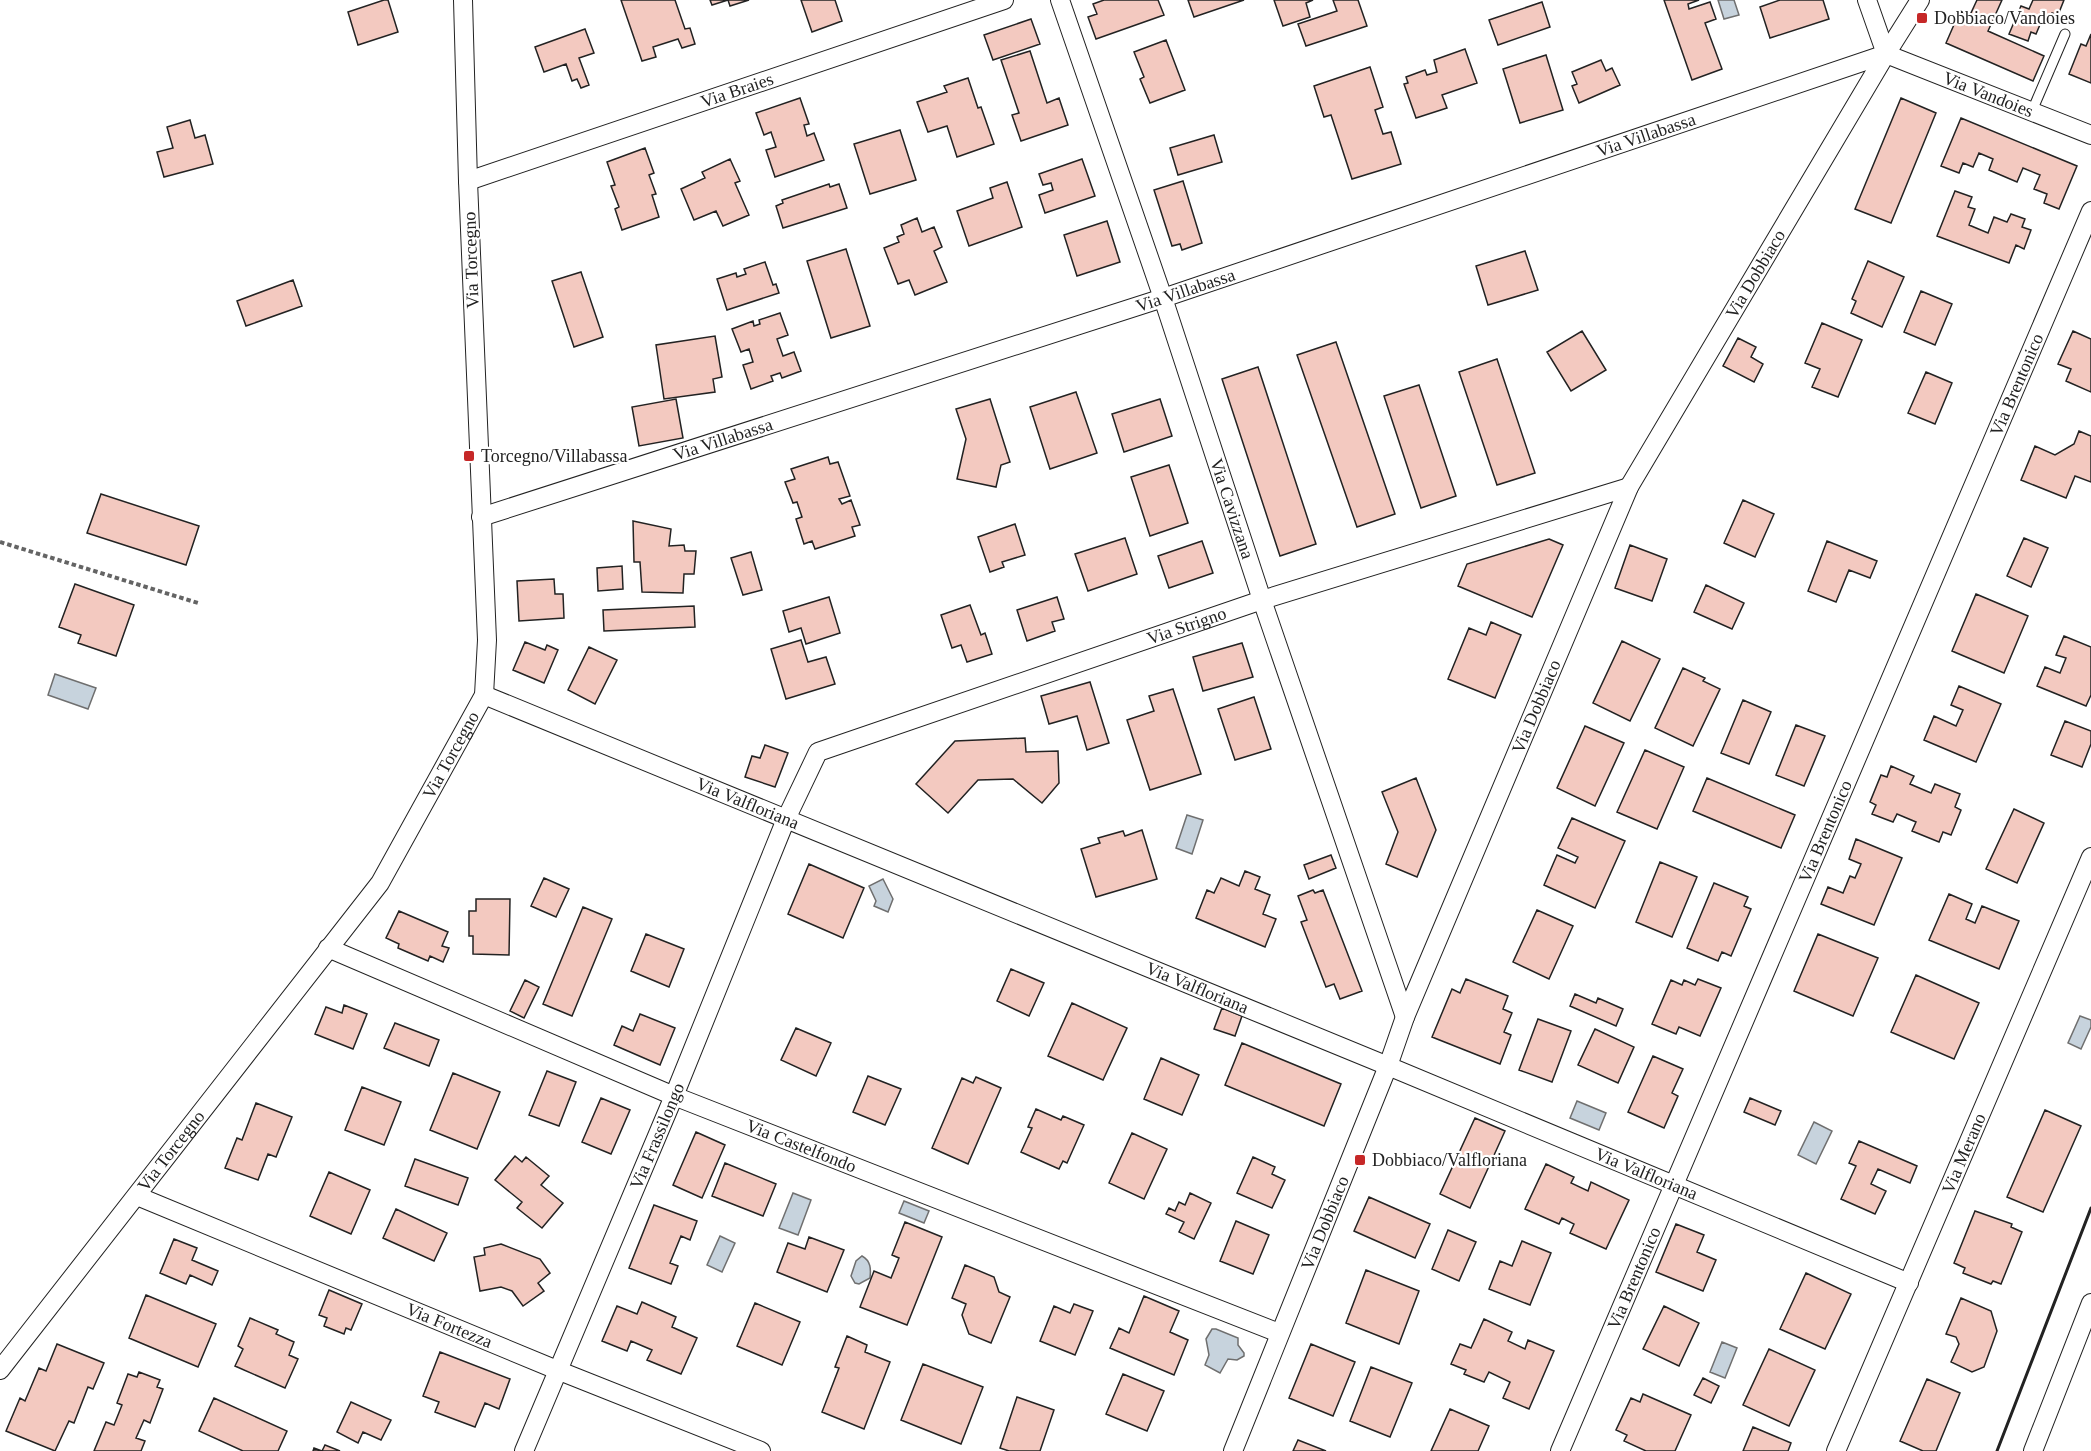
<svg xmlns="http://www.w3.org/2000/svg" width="2091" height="1451" font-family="'Times New Roman',serif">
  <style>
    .water { fill: #c7d3dd; stroke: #6f6f6f; stroke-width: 1.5 }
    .building { fill: #f3c9c0; stroke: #222; stroke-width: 1.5 }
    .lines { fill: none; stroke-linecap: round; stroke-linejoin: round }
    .lane-casing { stroke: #222; stroke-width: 11 }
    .street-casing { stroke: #222; stroke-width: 20 }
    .path { stroke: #646464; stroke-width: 4; stroke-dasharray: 4.5 3; stroke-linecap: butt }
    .lane { stroke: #fff; stroke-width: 9 }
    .street { stroke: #fff; stroke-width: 18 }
    .wall { stroke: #222; stroke-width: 3 }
    .poi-dot { fill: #c62828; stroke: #fff; stroke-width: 2 }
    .labels { text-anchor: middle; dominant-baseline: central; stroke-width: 4.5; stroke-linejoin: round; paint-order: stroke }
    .poi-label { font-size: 18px; fill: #222; stroke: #fff; text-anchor: start }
    .street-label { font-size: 18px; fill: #222; stroke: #fff }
  </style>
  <rect width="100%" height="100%" fill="#fff"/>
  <!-- water -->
  <path class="water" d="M1718,0H1734L1739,15L1724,19Z
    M55,674L96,688L88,709L48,695Z
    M1187,815L1203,820L1192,854L1176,848Z
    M883,879L893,899L888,912L874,906L876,901L869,886Z
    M2080,1016L2091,1020V1027L2081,1049L2068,1043Z
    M1577,1101L1606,1113L1599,1130L1570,1118Z
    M1814,1122L1832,1131L1816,1164L1798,1155Z
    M793,1193L811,1200L798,1235L779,1228Z
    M904,1201L929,1211L924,1223L899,1213Z
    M720,1236L735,1243L722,1272L707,1265Z
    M862,1256C871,1261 871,1269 870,1278L859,1284L855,1283L851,1276L856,1261Z
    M1212,1329H1216L1238,1338V1345L1244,1353V1356L1237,1360L1228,1359L1220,1373L1205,1365L1209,1355L1206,1339Z
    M1722,1342L1737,1348L1725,1378L1710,1372Z"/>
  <!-- building -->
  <path class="building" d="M384,0H388L398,32L358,45L348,12Z
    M621,0H675L685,29L690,28L695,44L682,48L678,39L653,47L656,57L642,61Z
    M710,0H728L712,5Z
    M728,0H749L730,6Z
    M801,0H835L842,21L812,32Z
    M1104,0H1158L1164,15L1096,39L1088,17L1097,14L1093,4Z
    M1188,0H1244L1194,17Z
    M1274,0H1313L1306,3L1310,17L1283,26Z
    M1333,0H1358L1367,26L1306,46L1298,24L1337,11Z
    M1664,0H1699L1688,4L1689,9L1710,2L1716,19L1705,23L1722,69L1692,80Z
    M1780,0H1823L1829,19L1770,38L1760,7Z
    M1977,0H2002L1988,31L2044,56L2033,81L1946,43L1960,11L1970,15Z
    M2033,0H2064L2058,15L2052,13L2048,23L2042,20L2036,34L2031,32L2028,41L2009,34L2021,6L2029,9Z
    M1542,2L1550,27L1498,45L1489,20Z
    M1031,19L1040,44L993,60L984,35Z
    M585,29L594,53L579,58L589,85L581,88L577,79L572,81L566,64L544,72L535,47Z
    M2091,34V83L2069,74L2081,44L2086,46Z
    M1166,40L1185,90L1150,103L1140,79L1144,77L1134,52Z
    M1465,49L1477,83L1442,95L1447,108L1416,118L1404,84L1408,83L1406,77L1425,70L1427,75L1437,72L1434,60Z
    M1030,51L1047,103L1059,98L1068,125L1021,141L1012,115L1019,113L1001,60Z
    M1546,55L1563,110L1520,123L1503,69Z
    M1601,60L1606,71L1612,68L1620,85L1579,103L1572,86L1577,84L1572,72Z
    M1370,67L1383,107L1375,110L1383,134L1391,132L1401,164L1352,179L1331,115L1324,117L1314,86Z
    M968,78L978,108L981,107L994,144L957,157L947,126L928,132L917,102L947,92L944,86Z
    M800,98L809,124L804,125L807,136L814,133L824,160L775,177L766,150L776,147L771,132L764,135L756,113Z
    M1901,98L1936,113L1891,223L1855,209Z
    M1961,118L2077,166L2059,209L2044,203L2047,194L2034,189L2040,175L2023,168L2017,182L1989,170L1993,159L1979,153L1973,167L1963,163L1959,173L1941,166Z
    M190,120L195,138L205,135L213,164L164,177L157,152L173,148L167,127Z
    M900,130L916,180L870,194L854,144Z
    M1214,135L1222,162L1178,175L1170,148Z
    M645,148L654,173L649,175L656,194L652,195L659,217L622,230L615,209L619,207L611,186L615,185L607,162Z
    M730,159L740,181L735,183L749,215L723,226L716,211L694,220L681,189L705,178L702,172Z
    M1082,159L1095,196L1045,213L1039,195L1053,190L1051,183L1043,185L1039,174Z
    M1183,181L1202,243L1182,250L1180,244L1172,246L1154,190Z
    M1007,182L1022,227L969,246L957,211L993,198L990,188Z
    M829,184L830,187L839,184L847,208L783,228L776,206L783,203L782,200Z
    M1955,191L1972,197L1968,207L1975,209L1969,225L1988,233L1994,217L2007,222L2011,214L2025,219L2022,227L2031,230L2024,249L2016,245L2009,263L1937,236Z
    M917,218L922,232L934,227L942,247L934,251L947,282L915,295L909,280L898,284L884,248L899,242L897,237L904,234L901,225Z
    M1107,221L1120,262L1077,276L1064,235Z
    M846,249L870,326L831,338L807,261Z
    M1525,251L1538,290L1488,305L1476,266Z
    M1868,261L1904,277L1882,327L1851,313L1856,301L1852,299Z
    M765,262L773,285L776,284L779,293L727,310L717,279L736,273L737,277L746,274L744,269Z
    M581,272L603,337L574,347L552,281Z
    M293,280L302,306L246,326L237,301Z
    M1921,291L1952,304L1935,345L1904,332Z
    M780,313L788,335L777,339L783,356L794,352L801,371L782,378L780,373L771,376L773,381L751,389L743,365L753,362L749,349L741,352L732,329L753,321L754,326L760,324L759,320Z
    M1822,323L1862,340L1838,397L1812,387L1820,369L1805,363Z
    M1582,331L1606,370L1571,391L1547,352Z
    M2073,331L2091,339V392L2066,381L2071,369L2058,364Z
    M715,336L722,377L713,379L715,392L664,399L656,345Z
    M1738,338L1756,347L1751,357L1763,364L1754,382L1723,366Z
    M1336,342L1395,514L1357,527L1297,355Z
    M1497,359L1535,473L1497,485L1459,372Z
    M1258,367L1316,544L1280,556L1222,379Z
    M1926,372L1952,383L1935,424L1908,413Z
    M1419,385L1456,496L1421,508L1384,396Z
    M1076,392L1097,453L1050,469L1030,407Z
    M676,399L683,438L639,446L632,407Z
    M990,399L1010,462L1001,465L996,487L957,479L966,439L956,409Z
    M1160,399L1172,436L1124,452L1112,414Z
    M2079,431L2091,436V482L2075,476L2066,498L2021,480L2035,446L2055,455L2074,444Z
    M828,457L830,464L838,462L850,496L839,499L842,504L851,500L860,525L852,527L855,536L815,549L812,541L804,544L796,519L802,517L797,502L793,503L785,482L795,479L791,469Z
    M1169,465L1188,523L1150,536L1131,477Z
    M101,494L199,526L186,565L87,533Z
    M1743,500L1774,514L1755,557L1724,543Z
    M633,521L671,529L669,546L684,545L685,551H696L694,574H684L683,593L642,592L640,562H634Z
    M1015,524L1025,555L1002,562L1004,567L990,572L978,537Z
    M1125,538L1137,574L1088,591L1075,554Z
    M2024,538L2048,548L2031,587L2007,576Z
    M1549,539L1563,545L1532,617L1458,586L1467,564Z
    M1202,541L1213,573L1169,588L1158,556Z
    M1827,541L1877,561L1870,578L1849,570L1836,602L1808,591Z
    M1630,545L1667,559L1652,601L1615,588Z
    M751,552L762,590L743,595L731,558Z
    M622,566L623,589L598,591L597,568Z
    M554,579L555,594H563L564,618L519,621L517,581Z
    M75,584L134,605L116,656L78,643L81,635L59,627Z
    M1706,585L1744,603L1732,629L1694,612Z
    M1976,594L2028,616L2004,673L1952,651Z
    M829,597L840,633L806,644L801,628L789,632L783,611Z
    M1057,597L1064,619L1052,622L1055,631L1027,641L1017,610Z
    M970,605L981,635L985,633L992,654L967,662L961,645L952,648L941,615Z
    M694,606L695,627L604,631L603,610Z
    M1491,622L1521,635L1495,698L1448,679L1469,628L1486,635Z
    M2064,636L2091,647V695L2086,706L2037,686L2045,667L2060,673L2066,658L2056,655Z
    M801,640L808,662L826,657L835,684L786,699L771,649Z
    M1622,641L1660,659L1630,721L1593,703Z
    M525,642L545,650L547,645L558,650L544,683L513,670Z
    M1242,643L1253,677L1203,691L1193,657Z
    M589,647L617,660L595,704L568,690Z
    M1683,668L1705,678L1703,681L1720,689L1693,746L1655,728Z
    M1090,682L1109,743L1087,750L1077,716L1049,724L1041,696Z
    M1959,686L2001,704L1976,762L1924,740L1934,716L1956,726L1963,710L1951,705Z
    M1173,689L1201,774L1150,790L1127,720L1154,711L1149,696Z
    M1254,697L1271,749L1235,760L1218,709Z
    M1743,700L1771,712L1749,764L1721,753Z
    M2065,721L2091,731V744L2082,767L2051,755Z
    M1796,725L1825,736L1804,786L1776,775Z
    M1585,726L1624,743L1595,806L1557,788Z
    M1025,738L1026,752L1058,751L1059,783L1042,803L1013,779L978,780L948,813L916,784L955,741Z
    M765,745L788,753L775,787L745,777L752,756L760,758Z
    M1645,750L1684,767L1657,829L1617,812Z
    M1891,766L1914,776L1910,784L1931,793L1935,784L1960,794L1955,807L1961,810L1951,835L1943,832L1939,842L1912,831L1916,822L1897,814L1893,822L1872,814L1876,805L1870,802L1881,775L1887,777Z
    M1416,778L1436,830L1417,877L1386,864L1398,832L1382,792Z
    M1707,778L1795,815L1781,848L1693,811Z
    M2014,809L2044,823L2017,883L1986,869Z
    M1572,818L1625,841L1595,908L1544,885L1557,855L1575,863L1578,857L1558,848Z
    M1142,830L1157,879L1096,897L1081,849L1100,843L1098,838L1123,831L1125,836Z
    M1856,839L1902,858L1874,925L1821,904L1828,887L1843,893L1850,876L1855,878L1861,864L1849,859Z
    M1331,855L1336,868L1309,879L1304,865Z
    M1660,862L1697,877L1672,937L1636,922Z
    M809,864L864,888L843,938L788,914Z
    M1245,871L1260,877L1255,889L1270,895L1263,914L1276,919L1265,947L1196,918L1207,890L1214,893L1221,878L1239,886Z
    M544,878L569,889L556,917L531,906Z
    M1714,883L1748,897L1744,906L1751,909L1731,956L1722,952L1718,961L1687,948Z
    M1313,890L1315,893L1323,890L1362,991L1340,999L1334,984L1326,987L1301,922L1307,920L1298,896Z
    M1949,894L1972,904L1966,919L1975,923L1982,906L2019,921L1999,969L1929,940Z
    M476,899H510L509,955L473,954V936H469V911H476Z
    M583,907L612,919L572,1016L543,1004Z
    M1537,910L1573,926L1549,979L1513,962Z
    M399,911L448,932L442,946L449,948L443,962L430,956L428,961L398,948L399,944L386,938Z
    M646,934L684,949L669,987L631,971Z
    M1818,934L1878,958L1853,1016L1794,991Z
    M1011,969L1044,983L1029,1016L997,1001Z
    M1916,975L1979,1003L1954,1059L1891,1032Z
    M1466,979L1508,996L1503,1009L1512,1013L1504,1032L1511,1035L1500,1064L1432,1037L1452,989L1460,993Z
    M1698,979L1721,988L1700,1036L1679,1027L1676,1034L1652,1024L1671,980L1682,985L1684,980L1695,985Z
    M525,980L539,987L524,1018L510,1011Z
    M1575,994L1596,1003L1598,998L1623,1009L1616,1026L1570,1006Z
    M1072,1003L1127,1028L1103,1080L1048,1056Z
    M344,1005L367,1014L353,1049L315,1034L326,1007L342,1013Z
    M1222,1008L1242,1016L1235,1036L1214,1029Z
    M640,1014L675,1028L660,1065L614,1045L622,1026L633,1031Z
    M1538,1019L1571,1031L1552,1082L1519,1070Z
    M395,1023L439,1040L429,1066L384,1048Z
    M796,1028L831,1043L816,1076L781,1060Z
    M1595,1029L1634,1047L1618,1083L1578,1065Z
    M1242,1043L1341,1084L1324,1126L1225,1085Z
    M1653,1056L1683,1069L1672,1093L1678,1096L1664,1128L1628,1112Z
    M1161,1058L1199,1075L1182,1115L1144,1099Z
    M547,1071L576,1082L559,1126L529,1115Z
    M453,1073L500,1092L477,1149L430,1130Z
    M868,1076L901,1089L885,1125L853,1112Z
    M976,1077L1001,1088L968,1164L932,1148L962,1078L973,1083Z
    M362,1087L401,1102L384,1145L345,1130Z
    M601,1098L630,1110L611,1154L582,1142Z
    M1750,1098L1781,1111L1775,1125L1744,1112Z
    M256,1103L292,1117L276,1157L268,1154L258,1180L225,1168L237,1138L242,1140Z
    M1036,1109L1061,1120L1063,1116L1084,1125L1067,1163L1063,1161L1059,1169L1021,1152L1032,1128L1028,1127Z
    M2045,1110L2081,1126L2043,1212L2007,1197Z
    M1475,1118L1505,1131L1470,1208L1440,1194Z
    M696,1132L725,1145L702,1198L673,1185Z
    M1132,1133L1167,1149L1144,1199L1109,1183Z
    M1859,1141L1917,1166L1910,1183L1878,1169L1871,1184L1886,1191L1875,1214L1841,1199L1856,1166L1849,1163Z
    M515,1156L522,1162L526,1157L549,1176L541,1185L563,1203L542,1228L517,1208L522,1202L495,1180Z
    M1253,1157L1275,1167L1272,1174L1285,1180L1272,1208L1237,1193Z
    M415,1159L468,1178L458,1205L405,1186Z
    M725,1163L776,1184L763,1216L712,1196Z
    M1546,1164L1574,1177L1571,1183L1588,1191L1591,1182L1629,1200L1606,1249L1570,1233L1574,1224L1562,1218L1559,1224L1525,1209Z
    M329,1172L370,1190L351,1234L310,1216Z
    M1190,1193L1211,1203L1194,1239L1179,1232L1184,1222L1166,1214L1169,1208L1175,1211L1179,1202L1185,1205Z
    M1369,1197L1430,1224L1415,1258L1354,1231Z
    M654,1205L697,1221L690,1240L681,1236L670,1263L678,1266L671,1284L629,1268Z
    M396,1209L447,1233L434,1261L383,1238Z
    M1975,1211L2012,1224L2011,1227L2022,1232L2001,1284L1993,1281L1991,1284L1963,1273L1965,1268L1954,1263Z
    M1236,1221L1269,1235L1253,1274L1220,1261Z
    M905,1222L942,1237L907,1325L860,1307L874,1271L891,1278L899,1258L892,1255Z
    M1676,1224L1704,1235L1697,1252L1716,1260L1703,1291L1656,1272Z
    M1448,1230L1476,1242L1459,1281L1432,1269Z
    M809,1237L844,1250L827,1292L777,1272L788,1243L805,1249Z
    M174,1239L197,1248L192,1260L218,1271L212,1285L190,1275L186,1284L160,1273Z
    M1522,1241L1551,1253L1530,1305L1489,1289L1500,1261L1512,1266Z
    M501,1244L540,1259L550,1273L538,1283L544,1291L523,1306L512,1291L501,1287L480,1291L474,1257L485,1255L484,1248Z
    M965,1265L994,1277L999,1292L1010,1297L991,1343L969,1334L962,1315L966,1304L952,1298Z
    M1366,1270L1419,1291L1399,1344L1346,1323Z
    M1806,1273L1851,1294L1825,1349L1780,1329Z
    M329,1290L362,1304L351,1330L346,1328L344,1334L324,1326L327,1318L319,1315Z
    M146,1295L216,1324L198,1367L129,1338Z
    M1144,1296L1179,1311L1170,1332L1188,1340L1174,1375L1110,1348L1119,1328L1129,1333Z
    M1961,1298L1991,1311L1997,1331L1984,1367L1972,1372L1951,1362L1959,1344L1956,1337L1946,1334Z
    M642,1302L676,1317L672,1327L697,1338L681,1374L647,1360L652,1350L631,1341L627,1351L602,1341L617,1306L637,1314Z
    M755,1303L800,1322L782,1365L737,1346Z
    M1074,1304L1093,1311L1075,1355L1040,1341L1054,1306L1070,1313Z
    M1664,1306L1699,1323L1679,1366L1643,1349Z
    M250,1318L278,1330L276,1334L294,1342L289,1355L298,1359L285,1388L235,1366L243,1349L238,1346Z
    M1484,1319L1512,1332L1508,1341L1525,1349L1528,1340L1554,1351L1529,1409L1503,1398L1510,1382L1489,1372L1484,1382L1464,1374L1466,1370L1451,1364L1460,1344L1471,1348Z
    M847,1336L867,1345L865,1352L890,1362L864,1429L822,1412L839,1368L835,1367Z
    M57,1344L104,1363L93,1389L88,1387L74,1423L69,1421L55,1451L6,1431L20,1398L25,1401L39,1368L46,1371Z
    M1311,1344L1355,1362L1333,1416L1289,1398Z
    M1769,1349L1815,1370L1789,1426L1743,1405Z
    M440,1352L510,1379L499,1409L485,1403L475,1427L435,1412L439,1402L423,1396Z
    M923,1364L983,1387L961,1444L901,1420Z
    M1371,1367L1412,1383L1390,1437L1350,1421Z
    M139,1372L160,1380L157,1387L163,1389L150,1423L144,1420L136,1438L145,1441L141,1451H94L106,1422L114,1425L122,1405L117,1403L128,1374L137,1377Z
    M1123,1374L1164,1391L1147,1431L1106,1414Z
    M1703,1378L1719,1386L1711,1403L1694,1395Z
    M1927,1379L1960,1393L1936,1451H1923L1900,1441Z
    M1643,1394L1691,1415L1675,1451H1646L1624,1441L1627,1435L1616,1430L1631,1398L1640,1402Z
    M1017,1397L1054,1410L1040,1451H1009L1000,1448Z
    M214,1398L287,1431L278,1451H243L199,1431Z
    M351,1402L391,1420L381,1440L363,1432L358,1443L337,1432Z
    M1450,1409L1489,1426L1478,1451H1431Z
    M1753,1427L1791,1443L1788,1451H1743Z
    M1298,1440L1326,1451H1293Z
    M325,1445L340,1451H313L314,1448L322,1451Z"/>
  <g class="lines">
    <defs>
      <path id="lane" d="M2032,111L2065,34"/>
      <g id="street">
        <path id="s1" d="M1060,0L1163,298L1262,600L1405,1017"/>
        <path d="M1867,0L1886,54"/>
        <path id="s2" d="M1886,54L2091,135"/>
        <path id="s3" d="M468,181L1004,0"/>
        <path id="s4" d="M481,517L1163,298L1886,54"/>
        <path id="s5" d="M484,695L1388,1066L1909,1283"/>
        <path id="s6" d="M328,948L674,1096L1279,1333"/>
        <path id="s7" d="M137,1196L557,1370L761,1451"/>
        <path id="s8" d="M0,1370L380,883L484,695L487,640L468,181L463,0"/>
        <path id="s9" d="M524,1451L674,1096L786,819L818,752L1262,600L1629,487"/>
        <path id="s10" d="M1233,1451L1388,1066L1405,1017L1629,487L1886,54L1920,0"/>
        <path id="s11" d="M1560,1451L2091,211"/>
        <path id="s12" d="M1836,1451L2091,857"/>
        <path d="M2033,1451L2091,1303"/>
      </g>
    </defs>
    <!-- lane casing -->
    <use href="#lane" class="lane-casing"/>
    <!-- street casing -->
    <use href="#street" class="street-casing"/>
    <!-- path -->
    <path class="path" d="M0,542L198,603"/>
    <!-- lane -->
    <use href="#lane" class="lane"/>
    <!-- street -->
    <use href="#street" class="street"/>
    <!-- wall -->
    <path class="wall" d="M1997,1451L2091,1208"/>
  </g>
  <!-- markers -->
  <g class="poi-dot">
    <rect x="1916" y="12" width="12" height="12" rx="3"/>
    <rect x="463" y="450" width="12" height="12" rx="3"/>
    <rect x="1354" y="1154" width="12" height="12" rx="3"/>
  </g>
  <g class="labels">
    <!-- poi labels -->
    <g class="poi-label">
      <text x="1934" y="18">Dobbiaco/Vandoies</text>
      <text x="481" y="456">Torcegno/Villabassa</text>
      <text x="1372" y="1160">Dobbiaco/Valfloriana</text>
    </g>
    <!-- street labels -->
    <g class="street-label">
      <text stroke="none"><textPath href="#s3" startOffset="284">Via Braies</textPath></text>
      <text stroke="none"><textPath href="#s2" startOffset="110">Via Vandoies</textPath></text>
      <text stroke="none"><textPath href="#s4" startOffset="1226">Via Villabassa</textPath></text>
      <text transform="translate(471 260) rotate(-92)">Via Torcegno</text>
      <text stroke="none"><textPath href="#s10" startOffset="1290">Via Dobbiaco</textPath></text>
      <text stroke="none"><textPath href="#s4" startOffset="740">Via Villabassa</textPath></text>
      <text stroke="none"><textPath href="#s11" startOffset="1160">Via Brentonico</textPath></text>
      <text stroke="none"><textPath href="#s4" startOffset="254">Via Villabassa</textPath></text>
      <text stroke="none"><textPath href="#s1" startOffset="537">Via Cavizzana</textPath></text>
      <text stroke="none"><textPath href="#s9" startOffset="1148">Via Strigno</textPath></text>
      <text stroke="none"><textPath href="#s10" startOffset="804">Via Dobbiaco</textPath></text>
      <text stroke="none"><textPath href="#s8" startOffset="764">Via Torcegno</textPath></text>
      <text stroke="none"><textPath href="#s5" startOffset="285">Via Valfloriana</textPath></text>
      <text stroke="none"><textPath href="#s11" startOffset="674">Via Brentonico</textPath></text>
      <text stroke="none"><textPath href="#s5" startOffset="771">Via Valfloriana</textPath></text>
      <text stroke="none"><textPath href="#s9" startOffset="342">Via Frassilongo</textPath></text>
      <text stroke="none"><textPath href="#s6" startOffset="513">Via Castelfondo</textPath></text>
      <text stroke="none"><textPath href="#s8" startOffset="278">Via Torcegno</textPath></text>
      <text stroke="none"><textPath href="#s12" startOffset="324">Via Merano</textPath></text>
      <text stroke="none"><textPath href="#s5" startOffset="1257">Via Valfloriana</textPath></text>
      <text stroke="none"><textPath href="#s10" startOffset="246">Via Dobbiaco</textPath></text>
      <text stroke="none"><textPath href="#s11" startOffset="188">Via Brentonico</textPath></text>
      <text stroke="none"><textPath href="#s7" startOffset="338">Via Fortezza</textPath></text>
    </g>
  </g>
</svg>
